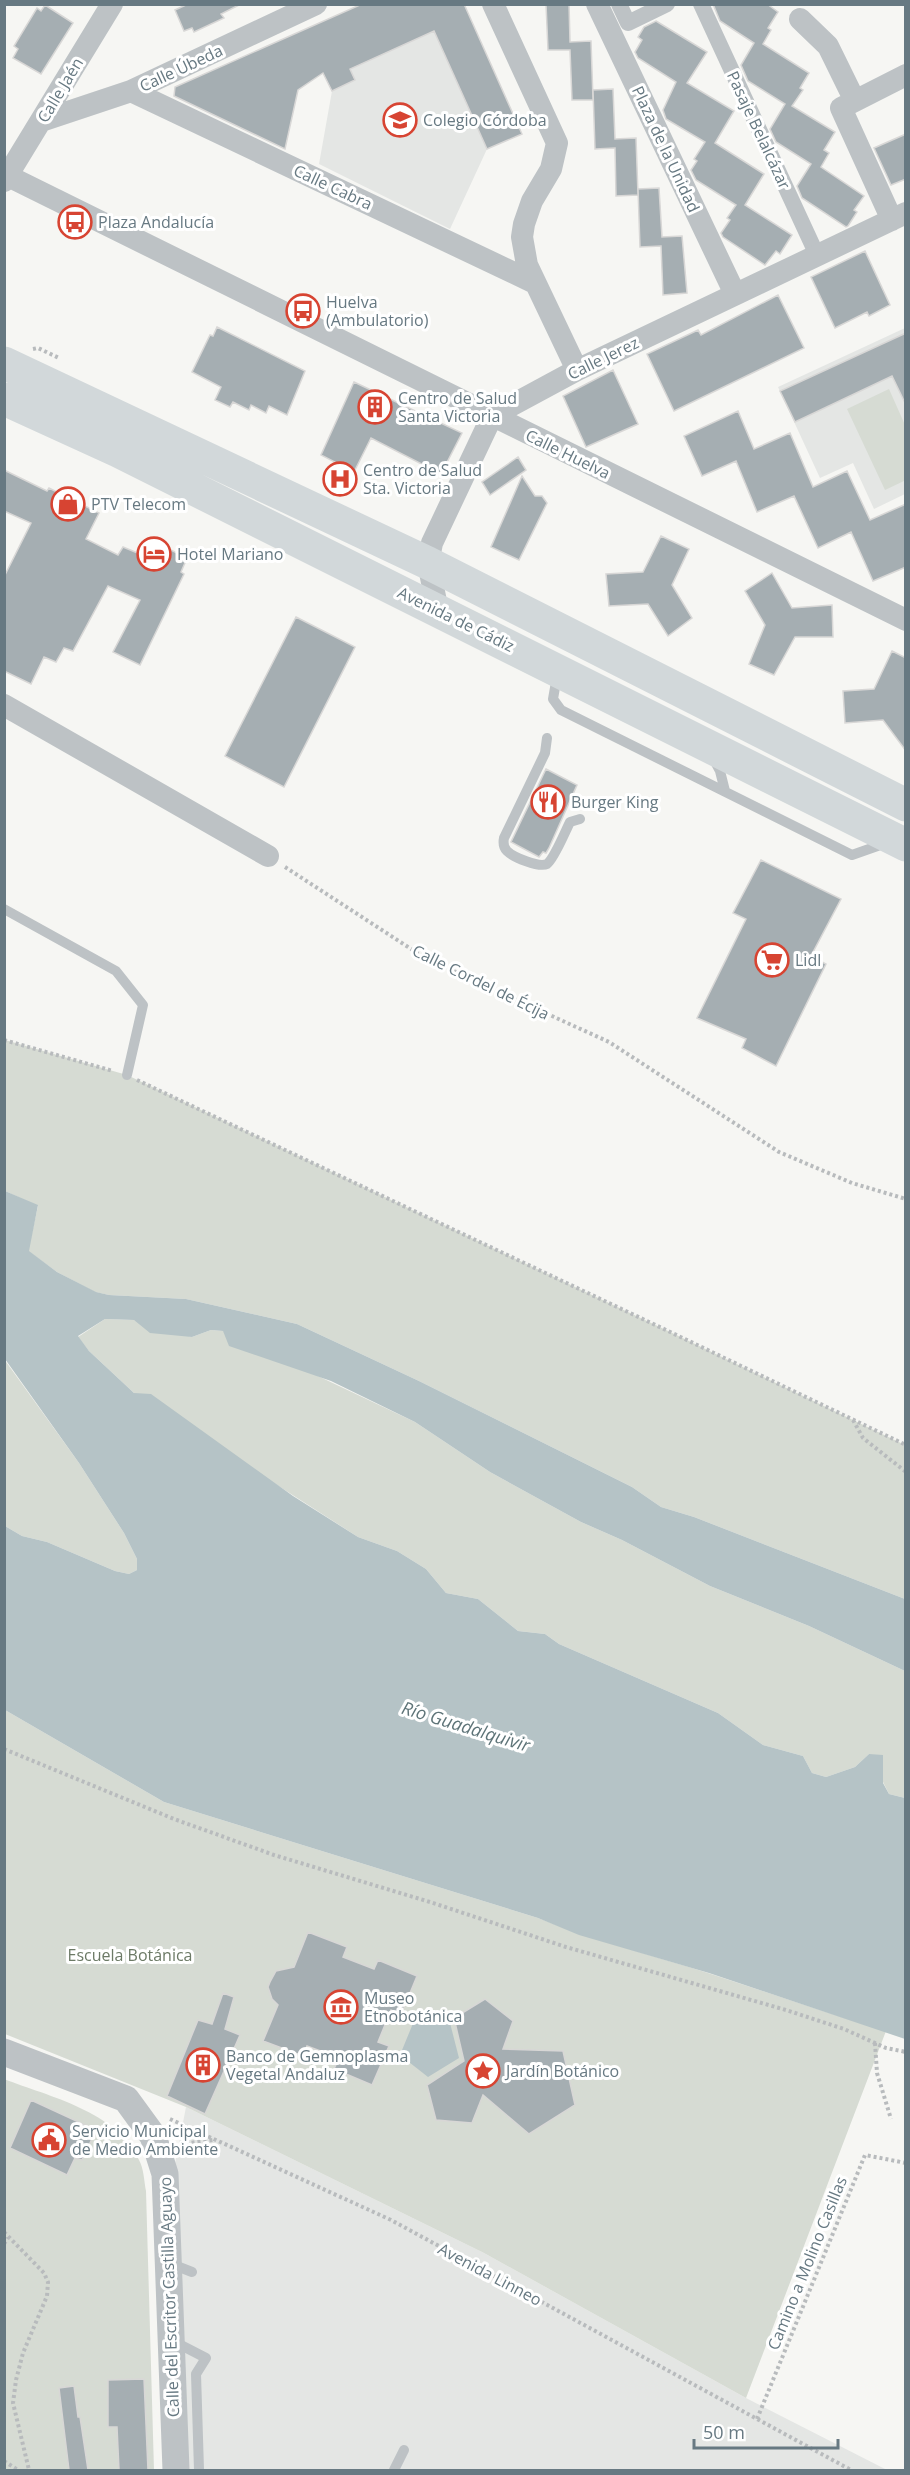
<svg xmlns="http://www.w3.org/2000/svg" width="910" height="2475" font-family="'Open Sans',sans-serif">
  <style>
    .built { fill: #e4e6e4 }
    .green { fill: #d6dbd3 }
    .water { fill: #b5c3c6 }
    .building { fill: #a5aeb2; stroke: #d8d7d6; stroke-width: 1.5 }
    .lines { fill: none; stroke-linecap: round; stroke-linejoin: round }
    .path { stroke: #b8bbbd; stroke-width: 4; stroke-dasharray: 3 3; stroke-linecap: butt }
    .service { stroke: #bdc2c5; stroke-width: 10 }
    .pedestrian { stroke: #bdc2c5; stroke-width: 16 }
    .minor { stroke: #bdc2c5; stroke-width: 22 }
    .tertiary { stroke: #bdc2c5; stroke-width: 27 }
    .primary { stroke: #d2d8da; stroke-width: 33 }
    .labels { text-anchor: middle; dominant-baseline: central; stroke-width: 6; stroke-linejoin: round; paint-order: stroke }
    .street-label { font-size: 16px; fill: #677982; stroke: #fff }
    .poi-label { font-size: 16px; fill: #677982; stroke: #fff; text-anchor: start }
    .park-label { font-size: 16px; fill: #6c7a66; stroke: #fff }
    .water-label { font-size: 18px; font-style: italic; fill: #5e7478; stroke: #fff }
  </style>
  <rect width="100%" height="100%" fill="#f6f6f3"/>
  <!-- built -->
  <path class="built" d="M434,31L487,149L450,229L319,164L332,91L355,80L350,69Z
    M905,328V494L874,509L853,463L820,478L778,387Z
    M186,2107L484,2253L746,2398L887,2470H184L173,2174Z"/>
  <!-- green -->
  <path class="green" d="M889,389L905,425L906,480L885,490L847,409Z
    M5,1040L127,1075L666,1330L905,1445V1599L694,1517L661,1507L632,1487L419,1381L297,1324L186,1299L109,1295L95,1292L57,1272L28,1251L38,1206L5,1191Z
    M105,1319L134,1320L192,1337L211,1330L223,1331L415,1422L490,1472L581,1522L622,1540L710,1586L809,1626L905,1671V1798L889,1794L869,1754L855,1767L826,1777L812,1773L803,1756L763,1745L718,1713L559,1644L545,1634L518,1631L478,1599L446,1593L426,1569L397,1551L358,1537L134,1393L89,1351L78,1337Z
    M4,1359L79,1463L124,1533L137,1559V1570L129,1574L115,1571L47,1542L22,1536L5,1526Z
    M5,1710L164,1802L538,1918C594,1940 651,1955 708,1973C767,1992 826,2013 886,2031L746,2398L484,2253L186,2107L5,2034Z
    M4,2079C50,2097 116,2111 139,2160C144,2169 144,2181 146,2191L154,2470H5Z"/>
  <!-- water -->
  <path class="water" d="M5,1191L38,1205L29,1251L57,1272L96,1292L109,1295L186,1299L297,1324L419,1381L632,1487L661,1507L694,1517L905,1599V1671L809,1626L710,1586L622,1540L581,1522L490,1472L415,1422L331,1381L229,1346L223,1331L211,1330L192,1337L150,1333L134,1320L105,1319L78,1336L89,1351L134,1393L151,1394L293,1496L358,1537L397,1551L426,1569L446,1593L478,1599L518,1631L545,1634L559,1644L718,1713L763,1745L803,1756L812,1773L826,1777L855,1767L869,1754L883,1755V1783L889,1794L905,1798V2039L709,1973L579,1935L538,1918L164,1802L5,1710V1526L22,1536L47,1542L115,1571L129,1574L137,1570V1559L124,1533L79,1463L5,1359Z
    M414,2021L450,2023L459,2058L428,2077L400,2055Z"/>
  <!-- building -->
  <path class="building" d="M188,4H241L221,14L224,18L194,32L192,28L184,31L175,10Z
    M362,4H464L522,134L487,149L434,31L350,69L355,80L332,91L323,73L298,90L285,149L174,96L175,87Z
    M546,4H569L570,42L591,41L593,100H572L570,50H548Z
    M713,4H767L778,12L768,28L771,30L763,44L809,73L800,88L803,90L792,106L835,132L824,150L829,153L821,167L864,196L854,210L857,212L848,226L846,227L802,198L797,186L811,164L776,142L770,129L785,104L748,81L741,65L754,43L720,21Z
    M45,5L73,23L41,74L13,58L18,49L14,46L37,8L41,11Z
    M656,21L707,52L687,83L734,111L715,143L764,174L745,205L792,235L780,254L776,251L765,265L723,237L721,233L730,220L727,218L736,205L696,180L691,170L697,161L694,159L705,142L666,119L663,110L676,82L638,58L635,52L642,40L638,37L644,27Z
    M613,89L615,139L636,138L638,195L616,196L615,148L595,149L593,90Z
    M906,134V179L891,185L874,148Z
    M659,188L662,237L682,236L687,293L663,295L661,246L640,247L638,189Z
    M865,251L890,305L869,316L867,312L835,328L811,277Z
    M778,295L804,348L674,411L647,354L698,330L701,335Z
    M217,327L305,371L287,415L269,406L266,413L251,405L249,410L233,402L230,407L215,400L221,387L192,372L210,335L213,336Z
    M906,333V405L892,376L795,422L780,391Z
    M613,370L638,424L586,447L563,396Z
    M354,382L462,433L441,474L371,438L354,472L321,455Z
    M738,411L754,449L790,433L813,487L847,471L870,520L906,504V567L873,581L851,532L818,548L794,496L757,512L736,461L702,476L684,436Z
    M518,457L526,470L490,495L482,482Z
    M4,470L47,491L49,488L99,513L86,539L118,555L123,547L140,554L149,539L187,558L181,572L184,574L140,665L113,652L140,600L108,586L73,651L64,648L56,662L44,657L31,684L4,671V577L31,523L4,511Z
    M522,476L535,496H542L547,503L519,560L491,547Z
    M661,536L689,549L672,585L692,618L668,636L648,604L609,606L606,574L643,572Z
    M772,573L792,608L832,605L833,637H795L774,675L749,664L765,625L745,591Z
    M296,617L355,647L284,787L225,756Z
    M892,651L906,658V751L883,720L845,723L843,691L874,689Z
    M546,769L577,785L549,848L546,853L543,852L539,857L511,842Z
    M761,860L841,899L811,956L826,964L776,1066L742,1048L746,1039L697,1018L746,919L733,913Z
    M308,1932L347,1947L343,1957L374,1969L378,1960L417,1976L401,2015L391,2010L378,2042L389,2046L372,2085L334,2069L339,2058L307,2046L303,2056L263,2041L278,2005L272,1999L268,1987L270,1982L276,1971L294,1967Z
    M223,1993L234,1997L225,2029L240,2035L205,2114L167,2096L198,2020L212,2024Z
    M485,1999L513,2021L503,2049L563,2051L575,2105L529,2134L483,2095L472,2123L436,2120L427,2085L464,2061L454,2018Z
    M31,2100L96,2130L82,2160L75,2158L67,2175L10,2148Z
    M144,2379L148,2470H119L117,2427H108V2380Z
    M74,2386L78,2417H80L88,2470H69L59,2388Z"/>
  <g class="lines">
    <!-- path -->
    <path class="path" d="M33,349L38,348L59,358
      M285,867L425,958L609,1042L779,1152L852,1183L906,1199
      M4,1040L113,1071
      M137,1080L666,1330L906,1445
      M853,1420L863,1438L906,1472
      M4,1749L174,1819L274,1855L430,1902L566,1947L786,2010L844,2029L886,2048L906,2052
      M875,2043L877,2073L891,2119
      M170,2119L391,2220L851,2470
      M181,2148L189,2143L213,2140
      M4,2232L44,2273L48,2282L47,2296L23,2353L16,2380L13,2403L29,2470
      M4,2244L8,2238
      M757,2419L865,2155L906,2163
      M4,2461L18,2470"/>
    <!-- service -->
    <path class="service" d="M557,676L553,699L561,710L852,855L886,843
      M547,738L545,753L504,838C503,843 503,847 507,851C513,857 539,868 547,864C554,859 565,832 570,822L580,819
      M713,758L720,771L725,791
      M4,909L116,971L143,1005L127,1075
      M169,2263L192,2272
      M173,2341L206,2358L196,2374L199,2470
      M394,2470L404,2450"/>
    <!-- pedestrian -->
    <path class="pedestrian" d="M619,4L628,23L667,4
      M701,4L817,255"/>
    <!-- minor -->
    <path class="minor" d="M493,4L557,143L551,169L532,201L524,224L522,237L527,265L577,370
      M597,4L735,294
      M800,19L828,46L854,99
      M131,91L535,283
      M41,121L131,91L316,4
      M4,174L906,620
      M4,181L112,4
      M892,220L841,108L906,75
      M438,611L428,563L432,543L492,416L577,370L906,213
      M4,705L268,856"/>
    <!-- tertiary -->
    <path class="tertiary" d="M4,2052L126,2099L153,2136L165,2174L176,2470"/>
    <!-- primary -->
    <path class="primary" d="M4,363L428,563L906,805
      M4,399L118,451L906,845"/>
  </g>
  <!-- icons -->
  <defs>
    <symbol id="school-ring" viewBox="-11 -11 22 22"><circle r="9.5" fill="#fff" stroke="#d74432" stroke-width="1.5"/><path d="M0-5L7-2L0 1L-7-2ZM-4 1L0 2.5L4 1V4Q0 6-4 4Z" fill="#d74432"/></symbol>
    <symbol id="bus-ring" viewBox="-11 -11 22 22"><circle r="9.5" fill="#fff" stroke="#d74432" stroke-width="1.5"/><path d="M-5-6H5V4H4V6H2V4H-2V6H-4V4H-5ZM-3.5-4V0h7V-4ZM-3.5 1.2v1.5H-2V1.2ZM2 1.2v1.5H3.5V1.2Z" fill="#d74432"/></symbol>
    <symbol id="building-ring" viewBox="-11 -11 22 22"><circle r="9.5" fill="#fff" stroke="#d74432" stroke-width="1.5"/><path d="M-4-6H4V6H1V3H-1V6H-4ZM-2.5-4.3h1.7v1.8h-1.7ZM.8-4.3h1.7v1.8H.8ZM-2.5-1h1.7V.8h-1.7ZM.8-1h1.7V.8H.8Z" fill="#d74432"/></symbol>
    <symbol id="hospital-ring" viewBox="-11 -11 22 22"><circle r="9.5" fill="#fff" stroke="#d74432" stroke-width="1.5"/><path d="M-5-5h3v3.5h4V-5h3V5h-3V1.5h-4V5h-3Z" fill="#d74432"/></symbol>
    <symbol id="shop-ring" viewBox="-11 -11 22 22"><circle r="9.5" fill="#fff" stroke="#d74432" stroke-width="1.5"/><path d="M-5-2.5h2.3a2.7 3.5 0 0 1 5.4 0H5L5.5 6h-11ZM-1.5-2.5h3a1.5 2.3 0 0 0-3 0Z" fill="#d74432"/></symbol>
    <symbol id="hotel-ring" viewBox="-11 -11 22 22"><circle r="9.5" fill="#fff" stroke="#d74432" stroke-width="1.5"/><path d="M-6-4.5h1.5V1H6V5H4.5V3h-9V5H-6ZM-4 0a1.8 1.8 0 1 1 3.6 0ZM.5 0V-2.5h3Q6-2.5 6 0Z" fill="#d74432"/></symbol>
    <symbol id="restaurant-ring" viewBox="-11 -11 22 22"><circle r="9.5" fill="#fff" stroke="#d74432" stroke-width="1.5"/><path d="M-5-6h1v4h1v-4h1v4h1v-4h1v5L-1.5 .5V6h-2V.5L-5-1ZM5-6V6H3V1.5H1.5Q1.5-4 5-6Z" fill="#d74432"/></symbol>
    <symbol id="supermarket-ring" viewBox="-11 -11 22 22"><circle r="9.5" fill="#fff" stroke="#d74432" stroke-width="1.5"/><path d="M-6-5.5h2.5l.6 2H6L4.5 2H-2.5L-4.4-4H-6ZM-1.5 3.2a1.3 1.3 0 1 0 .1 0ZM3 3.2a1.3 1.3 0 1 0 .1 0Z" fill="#d74432"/></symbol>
    <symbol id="museum-ring" viewBox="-11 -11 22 22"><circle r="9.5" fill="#fff" stroke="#d74432" stroke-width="1.5"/><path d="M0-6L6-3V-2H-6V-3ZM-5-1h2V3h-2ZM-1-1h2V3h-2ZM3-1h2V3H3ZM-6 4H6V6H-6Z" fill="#d74432"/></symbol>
    <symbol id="sight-ring" viewBox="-11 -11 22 22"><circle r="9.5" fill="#fff" stroke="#d74432" stroke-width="1.5"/><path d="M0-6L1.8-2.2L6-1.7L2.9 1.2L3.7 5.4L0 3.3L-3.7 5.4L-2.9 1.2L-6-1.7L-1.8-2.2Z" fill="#d74432"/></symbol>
    <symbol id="civic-ring" viewBox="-11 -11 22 22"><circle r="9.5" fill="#fff" stroke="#d74432" stroke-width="1.5"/><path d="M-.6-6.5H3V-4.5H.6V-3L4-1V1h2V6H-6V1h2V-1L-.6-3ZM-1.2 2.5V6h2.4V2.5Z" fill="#d74432"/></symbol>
  </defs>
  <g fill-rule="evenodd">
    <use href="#school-ring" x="381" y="101" width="38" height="38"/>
    <use href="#bus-ring" x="56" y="203" width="38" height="38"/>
    <use href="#bus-ring" x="284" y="292" width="38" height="38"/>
    <use href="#building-ring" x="356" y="388" width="38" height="38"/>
    <use href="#hospital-ring" x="321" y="460" width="38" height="38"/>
    <use href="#shop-ring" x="49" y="485" width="38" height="38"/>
    <use href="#hotel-ring" x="135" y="535" width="38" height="38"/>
    <use href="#restaurant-ring" x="529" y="783" width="38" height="38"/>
    <use href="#supermarket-ring" x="753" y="941" width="38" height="38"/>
    <use href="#museum-ring" x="322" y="1988" width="38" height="38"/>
    <use href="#building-ring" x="184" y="2046" width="38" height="38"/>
    <use href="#sight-ring" x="464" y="2052" width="38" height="38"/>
    <use href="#civic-ring" x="30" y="2121" width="38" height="38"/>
  </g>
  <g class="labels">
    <!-- street labels -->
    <g class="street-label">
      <text transform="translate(181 68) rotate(-25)">Calle Úbeda</text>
      <text transform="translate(60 90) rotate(-59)">Calle Jaén</text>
      <text transform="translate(759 130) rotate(65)">Pasaje Belalcázar</text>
      <text transform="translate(666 149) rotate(65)">Plaza de la Unidad</text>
      <text transform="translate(333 187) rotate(25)">Calle Cabra</text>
      <text transform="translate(603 358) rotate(-26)">Calle Jerez</text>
      <text transform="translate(568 454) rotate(26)">Calle Huelva</text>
      <text transform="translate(456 619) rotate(26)">Avenida de Cádiz</text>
      <text transform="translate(481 982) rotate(26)">Calle Cordel de Écija</text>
      <text transform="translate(807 2263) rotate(-68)">Camino a Molino Casillas</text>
      <text transform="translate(490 2274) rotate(28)">Avenida Linneo</text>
      <text transform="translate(169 2297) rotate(-92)">Calle del Escritor Castilla Aguayo</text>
    </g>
    <!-- poi labels -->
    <g class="poi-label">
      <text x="423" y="120">Colegio Córdoba</text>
      <text x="98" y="222">Plaza Andalucía</text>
      <text x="326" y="302">Huelva<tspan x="326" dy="18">(Ambulatorio)</tspan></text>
      <text x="398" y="398">Centro de Salud<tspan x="398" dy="18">Santa Victoria</tspan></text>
      <text x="363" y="470">Centro de Salud<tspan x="363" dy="18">Sta. Victoria</tspan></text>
      <text x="91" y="504">PTV Telecom</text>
      <text x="177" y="554">Hotel Mariano</text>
      <text x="571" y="802">Burger King</text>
      <text x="795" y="960">Lidl</text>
      <text x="364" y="1998">Museo<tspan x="364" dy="18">Etnobotánica</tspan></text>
      <text x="226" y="2056">Banco de Gemnoplasma<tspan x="226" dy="18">Vegetal Andaluz</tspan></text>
      <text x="506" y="2071">Jardín Botánico</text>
      <text x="72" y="2131">Servicio Municipal<tspan x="72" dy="18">de Medio Ambiente</tspan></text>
    </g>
    <!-- park labels -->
    <g class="park-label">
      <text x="130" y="1955">Escuela Botánica</text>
    </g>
    <!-- water labels -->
    <g class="water-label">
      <text transform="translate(466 1726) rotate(17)">Río Guadalquivir</text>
    </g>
  </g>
  <!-- border -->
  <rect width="910" height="2475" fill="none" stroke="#677982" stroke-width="12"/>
  <!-- scale -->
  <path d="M694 2439v9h144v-9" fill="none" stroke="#677982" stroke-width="3"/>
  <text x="703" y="2439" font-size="18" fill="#677982" stroke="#ffffff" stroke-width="4.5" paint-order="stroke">50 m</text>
</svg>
